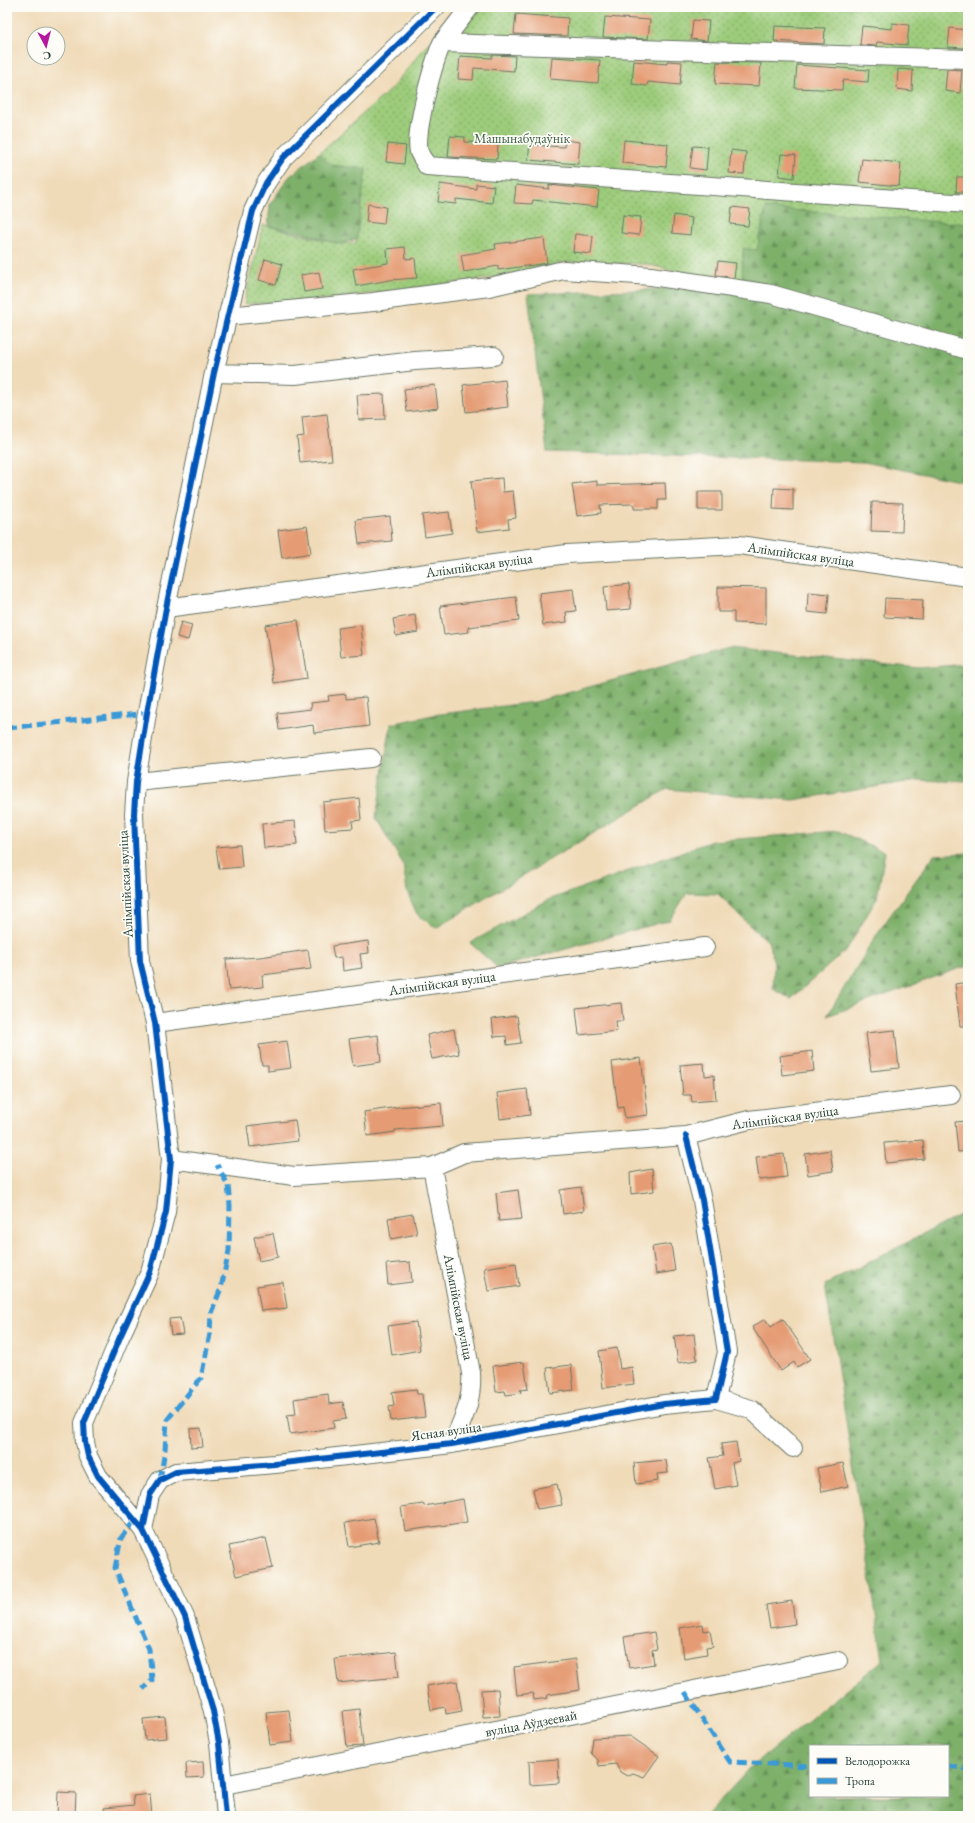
<svg xmlns="http://www.w3.org/2000/svg" width="975" height="1823" font-family="'EB Garamond',serif">
  <style>
    .forest { fill: url(#forest-firs); stroke: #4e7650; fill-rule: evenodd }
    .park { fill: url(#park-dots); stroke: #5e8458 }
    .building { fill: #e59c74 }
    .lines { fill: none; stroke-linecap: round; stroke-linejoin: round }
    .minor-casing { stroke: #687463; stroke-width: 20 }
    .minor { stroke: #fff; stroke-width: 18 }
    .quiet { stroke: #3a99d8; stroke-width: 5; stroke-dasharray: 10 5; stroke-linecap: butt }
    .cycleway-casing { stroke: #fdfcf7; stroke-width: 8 }
    .cycleway { stroke: #0057b8; stroke-width: 6 }
    .labels { text-anchor: middle; dominant-baseline: central; stroke-width: 3.5; stroke-linejoin: round; paint-order: stroke }
    .park-label { font-size: 14px; fill: #3e6146; stroke: #fdfcf7 }
    .street-label { font-size: 14px; fill: #1f3d34; stroke: #fdfcf7 }
  </style>
  <defs>
    <pattern id="forest-firs" width="22" height="20" patternUnits="userSpaceOnUse"><rect width="22" height="20" fill="#7eb06b"/><path d="M5 1l3.5 6h-7zM16 11l3.5 6h-7z" fill="#679059"/></pattern>
    <pattern id="park-dots" width="8" height="8" patternUnits="userSpaceOnUse"><rect width="8" height="8" fill="#9dcc7b"/><path d="M2 2h.1M6 6h.1" fill="none" stroke="#7fa766" stroke-width="1.8" stroke-linecap="round"/></pattern>
  </defs>
  <rect width="100%" height="100%" fill="#fdfcf7"/>
  <filter id="ink" filterUnits="userSpaceOnUse"><feTurbulence type="fractalNoise" baseFrequency=".025" numOctaves="2"/><feDisplacementMap in="SourceGraphic" scale="8" xChannelSelector="R" yChannelSelector="G"/><feConvolveMatrix kernelMatrix="1 2 1 2 8 2 1 2 1" color-interpolation-filters="sRGB"/></filter>
  <filter id="wash" filterUnits="userSpaceOnUse"><feTurbulence type="fractalNoise" baseFrequency=".012" numOctaves="4" result="noise"/><feDisplacementMap in="SourceGraphic" scale="16" xChannelSelector="R" yChannelSelector="G"/><feGaussianBlur stdDeviation="0.9" result="paint"/><feColorMatrix in="noise" values="0 0 0 0 0 0 0 0 0 0 0 0 0 0 0 0 0 1.4 0 .05"/><feComposite in="paint" operator="in"/></filter>
  <g filter="url(#wash)">
    <rect width="100%" height="100%" fill="#f0dbb9"/>
    <!-- forest -->
    <path class="forest" d="M319,153L331,165L366,169L357,239L339,244L303,233L268,226L270,204L289,177Z
      M766,208L968,224V483L864,462L547,452L528,294L742,286L743,248L757,250Z
      M729,648L919,668L968,664V782L919,780L793,800L667,789L436,928L417,914L407,892L403,864L376,818L391,724L433,715L535,702Z
      M838,831L885,852L877,898L847,949L791,999L773,989L774,963L768,941L751,927L718,894L687,893L670,920L498,968L470,943L548,900L712,841Z
      M968,853V967H963L827,1016L879,931L934,855Z
      M968,1211V1816H706L751,1767L883,1660L825,1285ZM810,1746H948V1796H810Z"/>
    <!-- park -->
    <path class="park" d="M458,7H968V224L766,208L757,250L743,248L742,286L645,264L567,262L492,278L329,299L244,304L263,225L339,244L356,243L366,169L331,165L319,153L390,90Z"/>
    <g id="blocks">
      <!-- building -->
      <path class="building" d="M516,14L568,18L567,36L514,34Z
        M605,17L650,20L648,39L603,37Z
        M693,20L709,21L707,41L691,39Z
        M892,23L909,25L907,45L877,42L876,46L860,45L862,26L892,29Z
        M775,26L825,28L824,44L774,41Z
        M950,28L966,30L964,48L948,47Z
        M492,55L515,56L514,71L474,68L473,80L458,79L460,56L492,58Z
        M552,57L600,60L598,83L550,79Z
        M634,61L667,64V61L682,62L680,85L648,82L647,86L632,84Z
        M717,62L761,63L759,86L715,84Z
        M797,65L869,70L868,82L843,80L842,90L795,88Z
        M898,69L913,70L912,91L897,89Z
        M947,69L962,70L960,93L945,91Z
        M450,136L465,137V142L498,144L497,159L448,157Z
        M565,140L580,142L578,164L528,160L530,145L564,147Z
        M624,140L668,144L666,167L622,163Z
        M388,144L406,146L404,164L386,162Z
        M693,146L708,147L706,170L690,168Z
        M731,150L746,152L744,174L729,173Z
        M781,154L796,155L794,178L779,176Z
        M862,159L901,163L899,186L859,182Z
        M957,177H968V192H956Z
        M440,184L476,189V184L494,186L492,203L456,199V204L438,202Z
        M516,185L549,189V185L599,190L597,207L533,200L532,204L514,203Z
        M368,204L386,207L384,224L366,222Z
        M732,207L750,209L748,226L730,224Z
        M623,215L641,217L639,235L621,233Z
        M674,215L692,218L690,235L672,233Z
        M575,234L593,236L591,254L573,252Z
        M544,238L547,263L498,270V266L464,272L461,255L496,249L495,244Z
        M405,247L406,259L415,258L417,278L390,280L356,286L353,269L388,263L387,249Z
        M265,259L282,264L276,285L259,280Z
        M718,261L736,263L734,278L716,275Z
        M319,272L322,289L304,292L301,275Z
        M505,380L508,407L466,412L463,385Z
        M435,385L438,408L407,412L404,389Z
        M384,394L385,419L359,420L357,395Z
        M327,414L332,460L300,463L297,437L304,436L302,417Z
        M502,478L503,492L513,491L516,518L508,519L509,528L477,532L471,481Z
        M597,481V485L665,483L666,500H658V509H634V504L600,505L601,513L577,516L572,484Z
        M774,488L793,489V510L773,509Z
        M698,492H722V510H698Z
        M872,502L903,503L902,532L871,531Z
        M449,512L452,533L425,537L422,515Z
        M390,516L392,541L359,544L356,520Z
        M307,526L311,553L282,558L278,530Z
        M629,584L631,609L606,611L604,587Z
        M718,587L766,588V624L734,623V612H718Z
        M573,589L576,611L566,612L567,622L543,625L539,593Z
        M808,592L829,594L827,614L807,612Z
        M516,597L519,621L468,627L469,632L444,635L440,606Z
        M885,598L923,600L922,619L884,617Z
        M415,615L418,632L396,636L393,619Z
        M298,620L307,678L274,683L265,625Z
        M181,622L192,625L188,640L177,637Z
        M361,625L364,655L341,657L338,628Z
        M346,694V699L366,697L369,726L314,733L313,725L279,730L277,713L311,709L310,703L329,701L328,696Z
        M359,798L361,820L352,821L353,828L325,830L323,802Z
        M295,821L297,845L264,848L262,824Z
        M240,845L242,867L219,869L216,847Z
        M368,941L369,953L360,954L362,968L343,971L342,957L334,958L332,946Z
        M308,950L311,969L262,975L263,987L229,990L226,959L260,957Z
        M968,982V1026H960L955,984Z
        M621,1003L623,1021H616L617,1031L579,1035L576,1008Z
        M517,1016L521,1043L507,1045L506,1036L494,1037L492,1019Z
        M454,1029L459,1054L432,1059L427,1035Z
        M895,1030L899,1068L871,1071L866,1033Z
        M378,1035L381,1062L353,1066L349,1039Z
        M287,1041L291,1068L268,1071V1065H262L259,1045Z
        M812,1051L814,1071L782,1075L780,1056Z
        M641,1058L648,1115L625,1118L623,1107L618,1108L612,1062Z
        M704,1063L705,1076L714,1075L716,1100L692,1102L691,1095H683L680,1065Z
        M527,1089L530,1115L500,1119L497,1093Z
        M441,1103L443,1126L395,1130V1132L367,1136L364,1112L398,1107Z
        M295,1120L298,1141L250,1147L247,1126Z
        M968,1121V1151L958,1152L955,1122Z
        M923,1140L924,1159L886,1163L884,1143Z
        M830,1150L833,1171L808,1175L805,1154Z
        M784,1154L787,1177L759,1180L756,1157Z
        M652,1169L654,1191L631,1194L630,1173Z
        M581,1187L584,1211L563,1214L560,1190Z
        M518,1190L522,1219L499,1221L496,1193Z
        M413,1214L417,1234L391,1239L388,1218Z
        M273,1233L278,1257L259,1261L254,1237Z
        M671,1244L675,1271L656,1274L652,1247Z
        M410,1262L412,1282L388,1285L386,1264Z
        M516,1263L519,1286L488,1291L484,1268Z
        M283,1282L287,1308L261,1311L257,1286Z
        M180,1318L183,1334L171,1335L169,1319Z
        M765,1319L771,1327L783,1319L810,1359L797,1367L794,1362L781,1371L752,1327Z
        M416,1322L420,1350L392,1355L388,1326Z
        M694,1334L697,1360L678,1363L674,1336Z
        M617,1348L620,1369L632,1367L634,1384L603,1388L599,1351Z
        M524,1362L528,1389L520,1390L521,1393L506,1395L505,1391L496,1392L493,1366Z
        M571,1365L574,1390L550,1393L547,1368Z
        M416,1389L417,1394H422L425,1417L391,1421L389,1407L394,1406L392,1392Z
        M328,1394L329,1404L343,1402L346,1419L333,1421L334,1428L290,1434L287,1415L296,1414L294,1399Z
        M201,1428L203,1447L191,1448L190,1429Z
        M736,1442L739,1461L732,1463L736,1485L715,1489L709,1458L723,1456L721,1444Z
        M666,1460L668,1473L657,1474L658,1481L636,1484L634,1463Z
        M843,1463L848,1486L822,1492L817,1468Z
        M557,1484L562,1505L537,1509L533,1489Z
        M463,1499L467,1522L405,1531L401,1507L423,1504L424,1506Z
        M374,1518L379,1542L349,1547L345,1523Z
        M266,1538L273,1568L236,1576L229,1546Z
        M792,1601L795,1624L770,1628L766,1605Z
        M703,1624L704,1631L710,1630L713,1646L706,1647L707,1654L684,1658L680,1628Z
        M654,1632L657,1649L652,1650L654,1664L629,1668L624,1637Z
        M396,1652L399,1677L338,1683L335,1659Z
        M576,1659L580,1690L547,1695L548,1698L534,1700L533,1693L517,1695L514,1667Z
        M457,1681L462,1711L446,1714L445,1707L431,1710L427,1686Z
        M498,1689L500,1716L483,1717L481,1690Z
        M359,1709L363,1746L347,1747L343,1711Z
        M289,1710L293,1742L270,1745L266,1712Z
        M165,1717L167,1738L145,1740L143,1719Z
        M630,1736L659,1756L644,1777L633,1773L627,1776L620,1772L616,1764L599,1766L598,1760L591,1753L593,1738Z
        M558,1759L559,1783L530,1785L529,1761Z
        M203,1762L204,1777L187,1778L186,1763Z
        M58,1792L76,1793L75,1816H57Z
        M150,1794L152,1816H104V1808L134,1805L133,1796Z"/>
    </g>
  </g>
  <g filter="url(#ink)">
    <use href="#blocks" fill-opacity="0" stroke="#687463" stroke-width="1"/>
    <g class="lines">
      <defs>
        <path id="minor" d="M470,7L442,43L968,59
          M442,43C433,64 414,132 419,152C421,157 425,162 427,166L968,204
          M227,316L373,302L489,287L564,270L651,276L771,294L968,350
          M214,373L295,375L415,361L494,356
          M166,608L567,554L739,545L968,577
          M136,782L371,758
          M155,1023L705,947
          M686,1136L702,1200L727,1352L716,1399
          M171,1159L294,1176L432,1167L464,1153L686,1136L749,1120L951,1095
          M432,1167L471,1373C473,1401 463,1419 452,1444
          M143,1530L150,1495L160,1480L176,1472L275,1464L452,1444L664,1404L716,1399L751,1409L793,1448
          M224,1785L838,1661
          M226,1816L219,1743L213,1711L185,1617L143,1530L98,1476L88,1456L85,1442L84,1423L120,1337L150,1272L166,1212L171,1159L155,1023L140,961L134,814L136,782L147,713L166,608L214,373L253,211L266,183L283,158L436,7"/>
      </defs>
      <!-- minor casing -->
      <use href="#minor" class="minor-casing"/>
      <!-- minor -->
      <use href="#minor" class="minor"/>
      <!-- quiet -->
      <path class="quiet" d="M7,728L147,713
        M160,1480L165,1450L167,1420L201,1378L210,1334L211,1313L221,1288L229,1251L230,1206L228,1185L217,1165
        M135,1520L121,1538L115,1568L149,1649L152,1680L143,1689
        M685,1692L730,1762L810,1766
        M948,1766L968,1769"/>
      <defs>
        <path id="cycleway" d="M143,1530L150,1495L160,1480L176,1472L275,1464L452,1444L664,1404L716,1399L727,1352L702,1200L686,1136
          M226,1816L219,1743L213,1711L185,1617L143,1530L98,1476L88,1456L85,1442L84,1423L120,1337L150,1272L166,1212L171,1159L155,1023L140,961L134,814L136,782L147,713L166,608L214,373L253,211L266,183L283,158L436,7"/>
      </defs>
      <!-- cycleway casing -->
      <use href="#cycleway" class="cycleway-casing"/>
      <!-- cycleway -->
      <use href="#cycleway" class="cycleway"/>
    </g>
  </g>
  <g class="labels">
    <!-- park labels -->
    <g class="park-label">
      <text x="522" y="138">Машынабудаўнік</text>
    </g>
    <!-- street labels -->
    <g class="street-label">
      <text transform="translate(801 554) rotate(8)">Алімпійская вуліца</text>
      <text transform="translate(479 565) rotate(-8)">Алімпійская вуліца</text>
      <text transform="translate(125 884) rotate(-93)">Алімпійская вуліца</text>
      <text transform="translate(442 983) rotate(-8)">Алімпійская вуліца</text>
      <text transform="translate(785 1117) rotate(-8)">Алімпійская вуліца</text>
      <text transform="translate(459 1307) rotate(79)">Алімпійская вуліца</text>
      <text transform="translate(446 1431) rotate(-8)">Ясная вуліца</text>
      <text transform="translate(531 1723) rotate(-11)">вуліца Аўдзеевай</text>
    </g>
  </g>
  <!-- margin -->
  <rect width="975" height="1823" fill="none" stroke="#fdfcf7" stroke-width="24"/>
  <!-- legend -->
  <rect x="809" y="1745" width="140" height="52" fill="#fdfcf7" stroke="#a4b0a9"/>
  <rect x="817" y="1758" width="20" height="6" fill="#0057b8" stroke="#a4b0a9"/>
  <text x="845" y="1765" font-size="12" fill="#1f3d34">Велодорожка</text>
  <rect x="817" y="1778" width="20" height="6" fill="#3a99d8" stroke="#a4b0a9"/>
  <text x="845" y="1785" font-size="12" fill="#1f3d34">Тропа</text>
  <!-- north arrow -->
  <g transform="translate(46 46) rotate(173)"><circle r="19" fill="#fdfcf7" stroke="#a4b0a9"/>
  <path d="M0-3L7 15L0 10L-7 15Z" fill="#b5179e"/>
  <text y="-6" font-size="11" font-weight="bold" text-anchor="middle" fill="#1f3d34">С</text>
  </g>
</svg>
